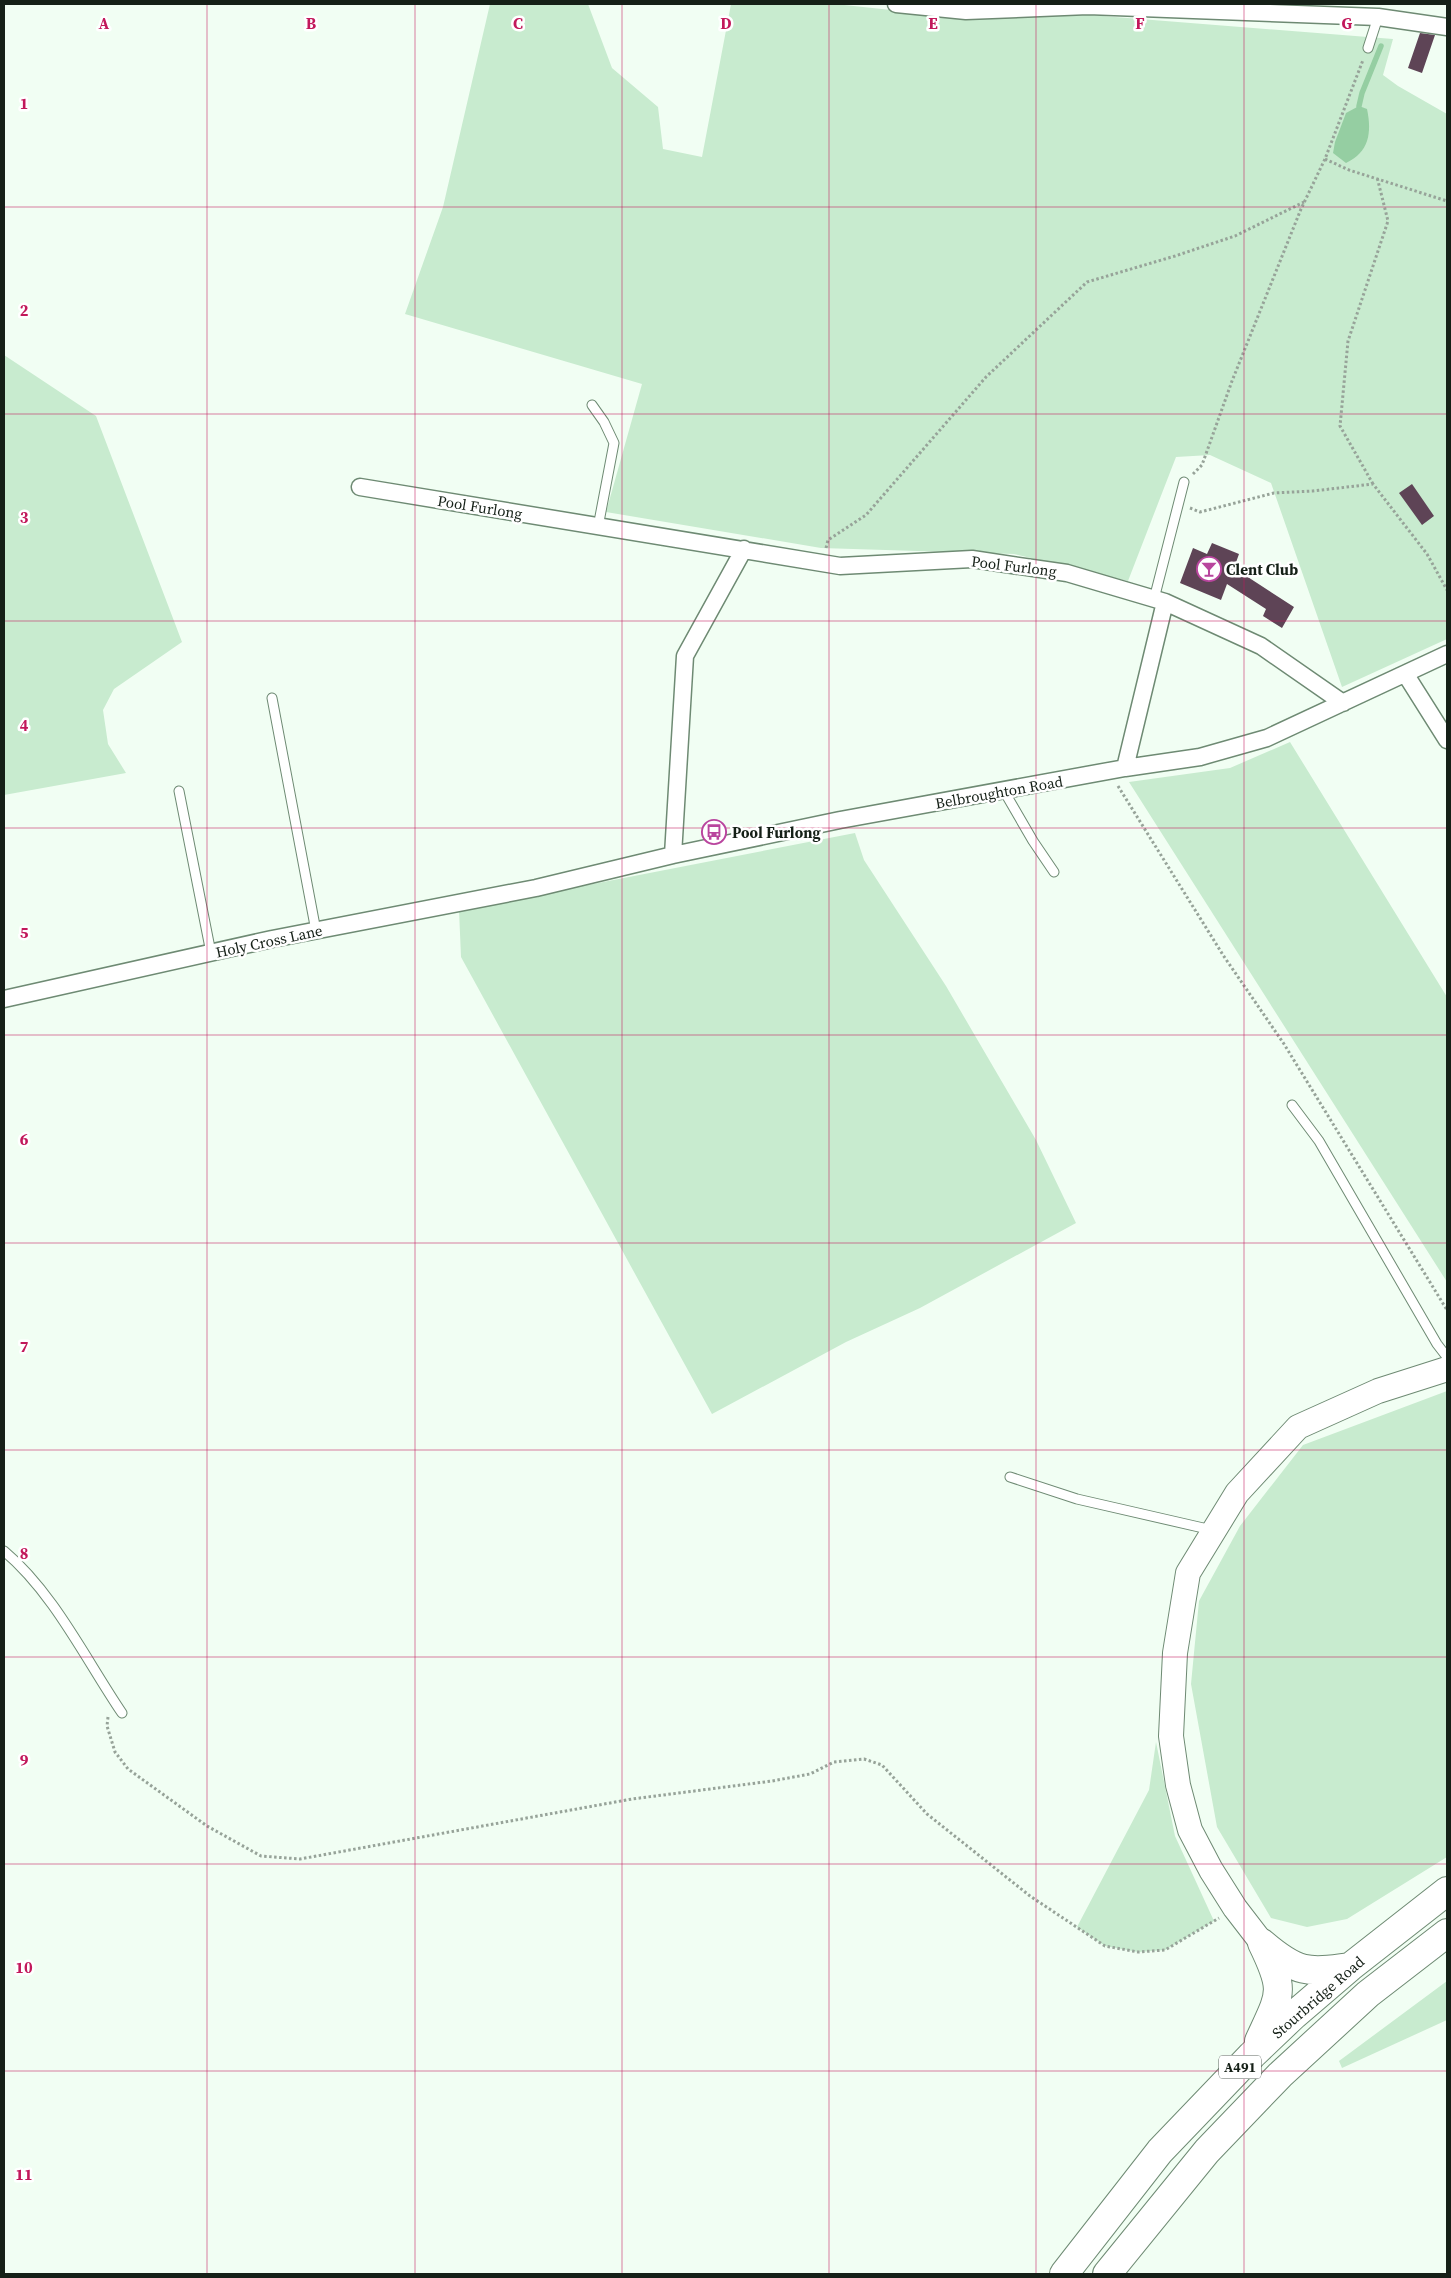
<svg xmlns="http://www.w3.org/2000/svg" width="1451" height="2278" font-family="'Source Serif 4',serif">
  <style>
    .green { fill: #c8ebcf }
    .water { fill: #95cea2 }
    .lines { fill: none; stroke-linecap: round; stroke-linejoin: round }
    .stream { stroke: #95cea2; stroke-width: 5.5 }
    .building { fill: #5e4456 }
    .lane-casing { stroke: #6e8a73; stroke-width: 11 }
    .street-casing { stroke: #6e8a73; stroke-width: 19 }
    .secondary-casing { stroke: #6e8a73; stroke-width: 26 }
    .highway-casing { stroke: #6e8a73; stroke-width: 30 }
    .path { stroke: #97a399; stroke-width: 3; stroke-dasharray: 2.5 2.5; stroke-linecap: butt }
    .lane { stroke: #fff; stroke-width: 9 }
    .street { stroke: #fff; stroke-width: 16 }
    .secondary { stroke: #fff; stroke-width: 24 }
    .highway { stroke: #fff; stroke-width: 28 }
    .grid { fill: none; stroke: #c2185b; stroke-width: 1; stroke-opacity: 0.55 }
    .labels { text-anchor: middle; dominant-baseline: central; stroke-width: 5; stroke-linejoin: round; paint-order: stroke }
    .shield { fill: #fff; stroke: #5b635d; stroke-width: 1 }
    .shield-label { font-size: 14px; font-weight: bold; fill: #152017 }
    .street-label { font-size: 15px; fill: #152017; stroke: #fff }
    .poi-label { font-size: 15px; font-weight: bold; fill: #152017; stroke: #fff; text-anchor: start }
    .grid-label { font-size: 16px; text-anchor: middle; font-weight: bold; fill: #c2185b; stroke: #fff; stroke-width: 5; stroke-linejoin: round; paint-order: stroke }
  </style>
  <rect width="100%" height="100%" fill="#f1fef3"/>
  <!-- green -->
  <path class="green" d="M490,4H588L612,68L658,107L663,149L702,157L731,4H835L966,18L1090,15L1393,39L1383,75L1398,86L1447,114V639L1342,687L1271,483L1210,455L1176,457L1128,581L1014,554L821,548L606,512L642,384L405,314L443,207Z
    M4,355L96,416L182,642L114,689L103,710L108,744L126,773L4,795Z
    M1290,742L1447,997V1282L1129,782L1230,768Z
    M855,833L864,860L946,986L1036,1140L1076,1223L920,1308L846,1342L712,1414L461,957L459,910Z
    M1447,1391V1857L1347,1919L1307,1927L1271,1918L1217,1827L1191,1684L1199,1601L1240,1526L1303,1445Z
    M1156,1742L1175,1836L1214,1921L1165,1950L1138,1952L1105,1946L1077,1927L1149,1790Z
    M1447,1981V2020L1342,2068L1339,2061Z"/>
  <!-- water -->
  <path class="water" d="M1359,106L1367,109C1372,133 1369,152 1346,163L1333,153L1335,142L1346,113Z"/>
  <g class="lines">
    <!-- stream -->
    <path class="stream" d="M1359,106L1362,93L1381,46"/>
  </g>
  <!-- building -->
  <path class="building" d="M1420,33L1435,35L1422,73L1408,68Z
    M1412,484L1434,516L1422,525L1399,493Z
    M1212,543L1239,554L1234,568L1294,607L1282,628L1263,616L1266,609L1227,584L1221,600L1180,583L1193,548L1207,554Z"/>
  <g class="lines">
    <defs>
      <path id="lane" d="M1368,48L1378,17
        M592,405L604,422L614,443L598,527
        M1154,599L1184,482
        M272,698L316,931
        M179,791L211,953
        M1004,791L1033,841L1054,872
        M1292,1105L1319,1141L1437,1344L1447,1357
        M1010,1477L1077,1499L1212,1530
        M4,1551C54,1593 86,1660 122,1713"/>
      <path id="street" d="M896,4L966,11L1088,6L1378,17L1447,27
        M360,487L840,566L972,559L1067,573L1165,602L1261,646L1343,703
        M1406,675L1447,740
        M1125,768L1165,602
        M673,855L685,656L744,549
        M4,999L272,939L536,888L673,855L840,820L1125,768L1200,757L1267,738L1447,654"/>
      <path id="secondary" d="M1262,1943L1235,1908L1211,1870L1190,1830L1178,1785L1171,1736L1175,1653L1188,1573L1237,1493L1298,1427L1378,1391L1447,1369"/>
      <path id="highway" d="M1263,1944C1297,1973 1307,1973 1350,1967
        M1259,2041C1281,1993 1286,1992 1262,1943
        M1064,2274L1160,2151L1252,2055L1294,2015L1350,1967L1447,1891
        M1107,2274L1207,2151L1280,2075L1368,1994L1447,1933"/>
    </defs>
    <!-- lane casing -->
    <use href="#lane" class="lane-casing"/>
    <!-- street casing -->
    <use href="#street" class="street-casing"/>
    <!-- secondary casing -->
    <use href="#secondary" class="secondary-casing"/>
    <!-- highway casing -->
    <use href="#highway" class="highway-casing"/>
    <!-- path -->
    <path class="path" d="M1325,159L1349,170L1447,201
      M1193,474L1202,465L1232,381L1301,209L1325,159L1363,60
      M1373,484L1340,426L1348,341L1388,221L1377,177
      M1190,508L1200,512L1274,493L1313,491L1373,484L1427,554L1447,590
      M826,548L828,540L866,515L986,377L1087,282L1175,256L1235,236L1304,202
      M1118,786L1223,955L1284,1044L1447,1310
      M108,1717L107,1726L115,1752L128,1769L207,1826L261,1856L300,1859L632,1799L772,1781L810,1774L834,1762L864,1759L882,1765L927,1814L1030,1896L1105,1946L1138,1952L1165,1950L1219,1918"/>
    <!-- lane -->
    <use href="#lane" class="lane"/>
    <!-- street -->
    <use href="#street" class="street"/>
    <!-- secondary -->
    <use href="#secondary" class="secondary"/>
    <!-- highway -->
    <use href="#highway" class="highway"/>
  </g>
  <!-- grid -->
  <path class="grid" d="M207,4V2274M415,4V2274M622,4V2274M829,4V2274M1036,4V2274M1244,4V2274M4,207H1447M4,414H1447M4,621H1447M4,828H1447M4,1035H1447M4,1243H1447M4,1450H1447M4,1657H1447M4,1864H1447M4,2071H1447"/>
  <!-- icons -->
  <defs>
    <symbol id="bar-ring" viewBox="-11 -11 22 22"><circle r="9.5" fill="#fff" stroke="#b9459e" stroke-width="1.5"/><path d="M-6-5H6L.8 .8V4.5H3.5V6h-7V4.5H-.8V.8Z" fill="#b9459e"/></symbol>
    <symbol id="bus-ring" viewBox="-11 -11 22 22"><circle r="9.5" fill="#fff" stroke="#b9459e" stroke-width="1.5"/><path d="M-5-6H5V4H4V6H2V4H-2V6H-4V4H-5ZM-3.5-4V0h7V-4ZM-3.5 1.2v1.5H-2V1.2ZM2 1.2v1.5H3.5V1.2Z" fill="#b9459e"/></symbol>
  </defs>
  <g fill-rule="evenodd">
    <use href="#bar-ring" x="1195" y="555" width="28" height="28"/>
    <use href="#bus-ring" x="700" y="818" width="28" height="28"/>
  </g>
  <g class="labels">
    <!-- shield labels -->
    <rect class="shield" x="1219" y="2055.5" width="42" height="23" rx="4"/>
    <g class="shield-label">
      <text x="1240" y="2067">A491</text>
    </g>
    <!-- street labels -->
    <g class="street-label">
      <text transform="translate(480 507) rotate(9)">Pool Furlong</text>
      <text transform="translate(1014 566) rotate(7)">Pool Furlong</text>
      <text transform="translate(999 792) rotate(-10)">Belbroughton Road</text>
      <text transform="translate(269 941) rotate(-12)">Holy Cross Lane</text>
      <text transform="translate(1318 1997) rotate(-41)">Stourbridge Road</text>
    </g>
    <!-- poi labels -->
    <g class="poi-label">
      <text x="1226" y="569">Clent Club</text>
      <text x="732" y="832">Pool Furlong</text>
    </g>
  </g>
  <g class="grid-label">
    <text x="104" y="29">A</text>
    <text x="311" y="29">B</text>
    <text x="518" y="29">C</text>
    <text x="726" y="29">D</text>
    <text x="933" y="29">E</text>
    <text x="1140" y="29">F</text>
    <text x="1347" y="29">G</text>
    <text x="24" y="109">1</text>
    <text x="24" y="316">2</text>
    <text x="24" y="523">3</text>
    <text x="24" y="731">4</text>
    <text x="24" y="938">5</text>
    <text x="24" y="1145">6</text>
    <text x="24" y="1352">7</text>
    <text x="24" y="1559">8</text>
    <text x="24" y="1766">9</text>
    <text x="24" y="1973">10</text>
    <text x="24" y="2180">11</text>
  </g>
  <!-- border -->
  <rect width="1451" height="2278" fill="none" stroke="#152017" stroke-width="10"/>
</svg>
